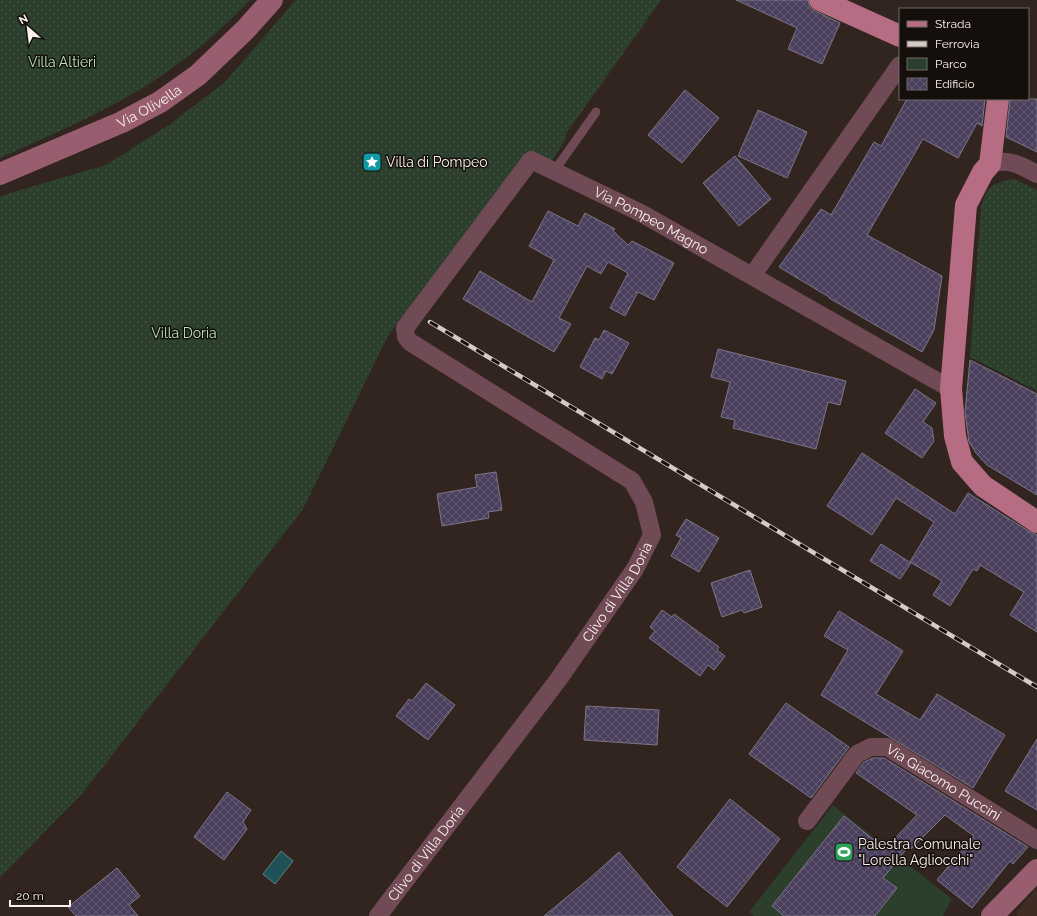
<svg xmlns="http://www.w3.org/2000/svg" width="1037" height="916" font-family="Raleway,sans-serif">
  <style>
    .built { fill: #412c24 }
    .green { fill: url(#green-dots) }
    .pitch { fill: #2b3f2c }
    .water { fill: #1f5256; stroke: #618284 }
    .building { fill: url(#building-cross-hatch); stroke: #7c7686 }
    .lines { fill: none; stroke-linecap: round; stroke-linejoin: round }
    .lane { stroke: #704b56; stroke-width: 9 }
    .street { stroke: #704b56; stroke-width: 18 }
    .secondary { stroke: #985e70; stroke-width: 22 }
    .primary { stroke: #b66d83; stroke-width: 22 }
    .rail-casing { stroke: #d5cbc6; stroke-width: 4.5 }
    .rail { stroke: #150f0c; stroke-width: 3; stroke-dasharray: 9; stroke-linecap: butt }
    .labels { text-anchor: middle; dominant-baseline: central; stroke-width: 3; stroke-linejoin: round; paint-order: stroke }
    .park-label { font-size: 14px; fill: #b4e6b5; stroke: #150f0c }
    .street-label { font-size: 14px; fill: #fcf2ee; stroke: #150f0c }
    .poi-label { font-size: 14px; fill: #fcf2ee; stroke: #150f0c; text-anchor: start }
  </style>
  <defs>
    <pattern id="green-dots" width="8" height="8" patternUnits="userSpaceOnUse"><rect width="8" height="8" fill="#2b3f2c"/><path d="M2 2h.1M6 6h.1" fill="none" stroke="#405241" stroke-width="1.8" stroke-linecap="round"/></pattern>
    <pattern id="building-cross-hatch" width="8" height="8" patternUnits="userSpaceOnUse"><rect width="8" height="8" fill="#4b3f5e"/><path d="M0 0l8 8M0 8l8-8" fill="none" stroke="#665b75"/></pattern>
  </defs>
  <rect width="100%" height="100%" fill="#32241e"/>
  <!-- built -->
  <path class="built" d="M1037,888V916H1018L1016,912Z"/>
  <!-- green -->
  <path class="green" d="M0,0H250C219,33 178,67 139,90C95,116 47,137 0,158Z
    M296,0H661L565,135L567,137L550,164L526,152L388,336L303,509L82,794L0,877V197L10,193L106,165L169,125L224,83Z
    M1014,179L1037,190V391L970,357L981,208C986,187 993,183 1014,179Z"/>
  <!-- pitch -->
  <path class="pitch" d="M833,805L952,899L943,916H754L749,912Z"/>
  <!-- water -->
  <path class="water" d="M281,851L293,861L275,884L263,874Z"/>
  <!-- building -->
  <path class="building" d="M736,0H808L810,7L815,11L840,23L822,64L788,49L797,28Z
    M685,90L719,118L682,163L648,135Z
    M907,99H985L982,126L977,123L958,158L923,139L867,235L942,276L934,330L922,352L829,298V297L779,267L821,209L831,215L874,142L881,146Z
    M1010,99H1037V152L1006,137Z
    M758,110L807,132L787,178L738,156Z
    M735,156L771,199L739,226L703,183Z
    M548,211L578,226L585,213L615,229L613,231L628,245L632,241L674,263L654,300L638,292L625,316L610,308L628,273L608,262L601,274L587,266L559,318L571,324L554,352L463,299L480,271L532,302L554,260L529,246Z
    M604,330L629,343L612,374L606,371L602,379L580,367L595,338L599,340Z
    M718,349L846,381L840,405L828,402L816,449L733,428L735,420L721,417L730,382L711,377Z
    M970,360L1037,394V495L987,465L976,453L969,442L965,412Z
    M915,389L936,403L923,422L932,428L934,441L922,458L885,433Z
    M862,453L955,514L968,493L1030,532L1037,535V632L1010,615L1024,592L980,565L977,571L973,569L950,606L933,595L942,581L910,562L934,522L896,498L872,535L827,506Z
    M496,472L502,510L488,512L489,518L442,526L437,494L477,487L475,475Z
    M686,519L719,538L699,572L671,556L681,538L676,535Z
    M881,544L911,563L900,579L870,561Z
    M750,570L762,607L744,613L742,610L722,617L711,583Z
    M662,610L672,617L674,614L719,647L717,650L725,656L714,670L708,665L700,676L649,638L655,631L650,627Z
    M839,611L903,651L876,694L920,720L937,694L1005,735L973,788L821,695L848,650L824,636Z
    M426,683L455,705L428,740L396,716L409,699L412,701Z
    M786,703L849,747L811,798L749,754Z
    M586,706L659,710L657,745L584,740Z
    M1037,739V810L1005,791Z
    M873,758H884L1028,847L1013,864L1010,861L972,908L937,880L974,836L945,815L911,849L909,846L883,878L897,888L875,916H784L772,906L844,816L885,849L917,815L856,773L864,762Z
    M227,792L251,810L243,822L247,829L224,860L194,837Z
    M730,799L780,839L727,907L677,867Z
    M619,852L673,916H544L589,879Z
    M117,868L140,896L129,905L138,916H76L68,907Z"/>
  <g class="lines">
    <!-- lane -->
    <path class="lane" d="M555,170L596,112"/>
    <!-- street -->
    <g class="street">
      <path d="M990,164C1008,158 1020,165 1037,174"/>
      <path d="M752,276L900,65"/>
      <path id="s1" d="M807,821L857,754L871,747H887L1037,840"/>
      <path id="s2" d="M378,916L558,680L635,569L652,535L644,502L632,481L410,342L406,337L405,328L531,160L641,213L951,389"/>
    </g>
    <!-- secondary -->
    <g class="secondary">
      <path id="s3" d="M0,174L122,122L160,102L198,75L245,30L272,0"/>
      <path d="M992,916L1037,870"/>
    </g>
    <!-- primary -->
    <path class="primary" d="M820,0L900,36
      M998,99L990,164L983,172L966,205L951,389L955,436L962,462L983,486L1037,522"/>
    <defs>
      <path id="rail" d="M430,322L1037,687"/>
    </defs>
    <!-- rail casing -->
    <use href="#rail" class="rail-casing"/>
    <!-- rail -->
    <use href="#rail" class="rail"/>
  </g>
  <!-- icons -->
  <defs>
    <symbol id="sight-square" viewBox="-11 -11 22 22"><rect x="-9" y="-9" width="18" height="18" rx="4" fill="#0f9aa8" stroke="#150f0c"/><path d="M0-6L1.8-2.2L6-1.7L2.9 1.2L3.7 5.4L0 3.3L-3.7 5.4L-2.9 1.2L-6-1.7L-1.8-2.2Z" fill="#fff"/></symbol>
    <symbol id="stadium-square" viewBox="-11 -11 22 22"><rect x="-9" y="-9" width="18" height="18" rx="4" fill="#2e9e5b" stroke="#150f0c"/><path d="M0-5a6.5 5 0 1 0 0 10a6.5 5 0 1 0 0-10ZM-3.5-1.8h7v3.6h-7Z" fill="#fff"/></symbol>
  </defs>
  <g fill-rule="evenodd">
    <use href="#sight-square" x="361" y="151" width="22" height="22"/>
    <use href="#stadium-square" x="833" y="841" width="22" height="22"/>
  </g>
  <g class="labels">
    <!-- park labels -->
    <g class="park-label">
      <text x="62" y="62">Villa Altieri</text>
      <text x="184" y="333">Villa Doria</text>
    </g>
    <!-- street labels -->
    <g class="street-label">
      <text stroke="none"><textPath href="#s3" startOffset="164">Via Olivella</textPath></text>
      <text stroke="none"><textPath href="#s2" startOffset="1150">Via Pompeo Magno</textPath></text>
      <text stroke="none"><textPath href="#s2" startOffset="403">Clivo di Villa Doria</textPath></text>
      <text stroke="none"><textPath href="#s1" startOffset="182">Via Giacomo Puccini</textPath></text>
      <text stroke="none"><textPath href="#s2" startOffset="79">Clivo di Villa Doria</textPath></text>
    </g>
    <!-- poi labels -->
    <g class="poi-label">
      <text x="386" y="162">Villa di Pompeo</text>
      <text x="858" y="844">Palestra Comunale<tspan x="858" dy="16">"Lorella Agliocchi"</tspan></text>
    </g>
  </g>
  <!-- legend -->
  <rect x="899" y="8" width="130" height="92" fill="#150f0c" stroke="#716a66"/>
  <rect x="907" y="21" width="20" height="6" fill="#b66d83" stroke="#716a66"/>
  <text x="935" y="28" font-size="12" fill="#fcf2ee">Strada</text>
  <rect x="907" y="41" width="20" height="6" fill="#d5cbc6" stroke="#716a66"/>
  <text x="935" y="48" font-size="12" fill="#fcf2ee">Ferrovia</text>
  <rect x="907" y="58" width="20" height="12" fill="#2b3f2c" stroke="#716a66"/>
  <text x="935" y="68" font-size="12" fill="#fcf2ee">Parco</text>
  <rect x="907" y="78" width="20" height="12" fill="url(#building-cross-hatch)" stroke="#716a66"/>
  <text x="935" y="88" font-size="12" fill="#fcf2ee">Edificio</text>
  <!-- north arrow -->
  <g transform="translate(28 28) rotate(332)" stroke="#150f0c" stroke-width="3" paint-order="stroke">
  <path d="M0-3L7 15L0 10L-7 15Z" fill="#fcf2ee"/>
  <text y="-6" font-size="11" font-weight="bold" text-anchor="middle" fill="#fcf2ee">N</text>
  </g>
  <!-- scale -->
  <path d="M10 900v6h60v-6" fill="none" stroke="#fcf2ee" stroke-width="2"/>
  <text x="16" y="900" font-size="12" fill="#fcf2ee" stroke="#150f0c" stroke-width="3" paint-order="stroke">20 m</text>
</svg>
